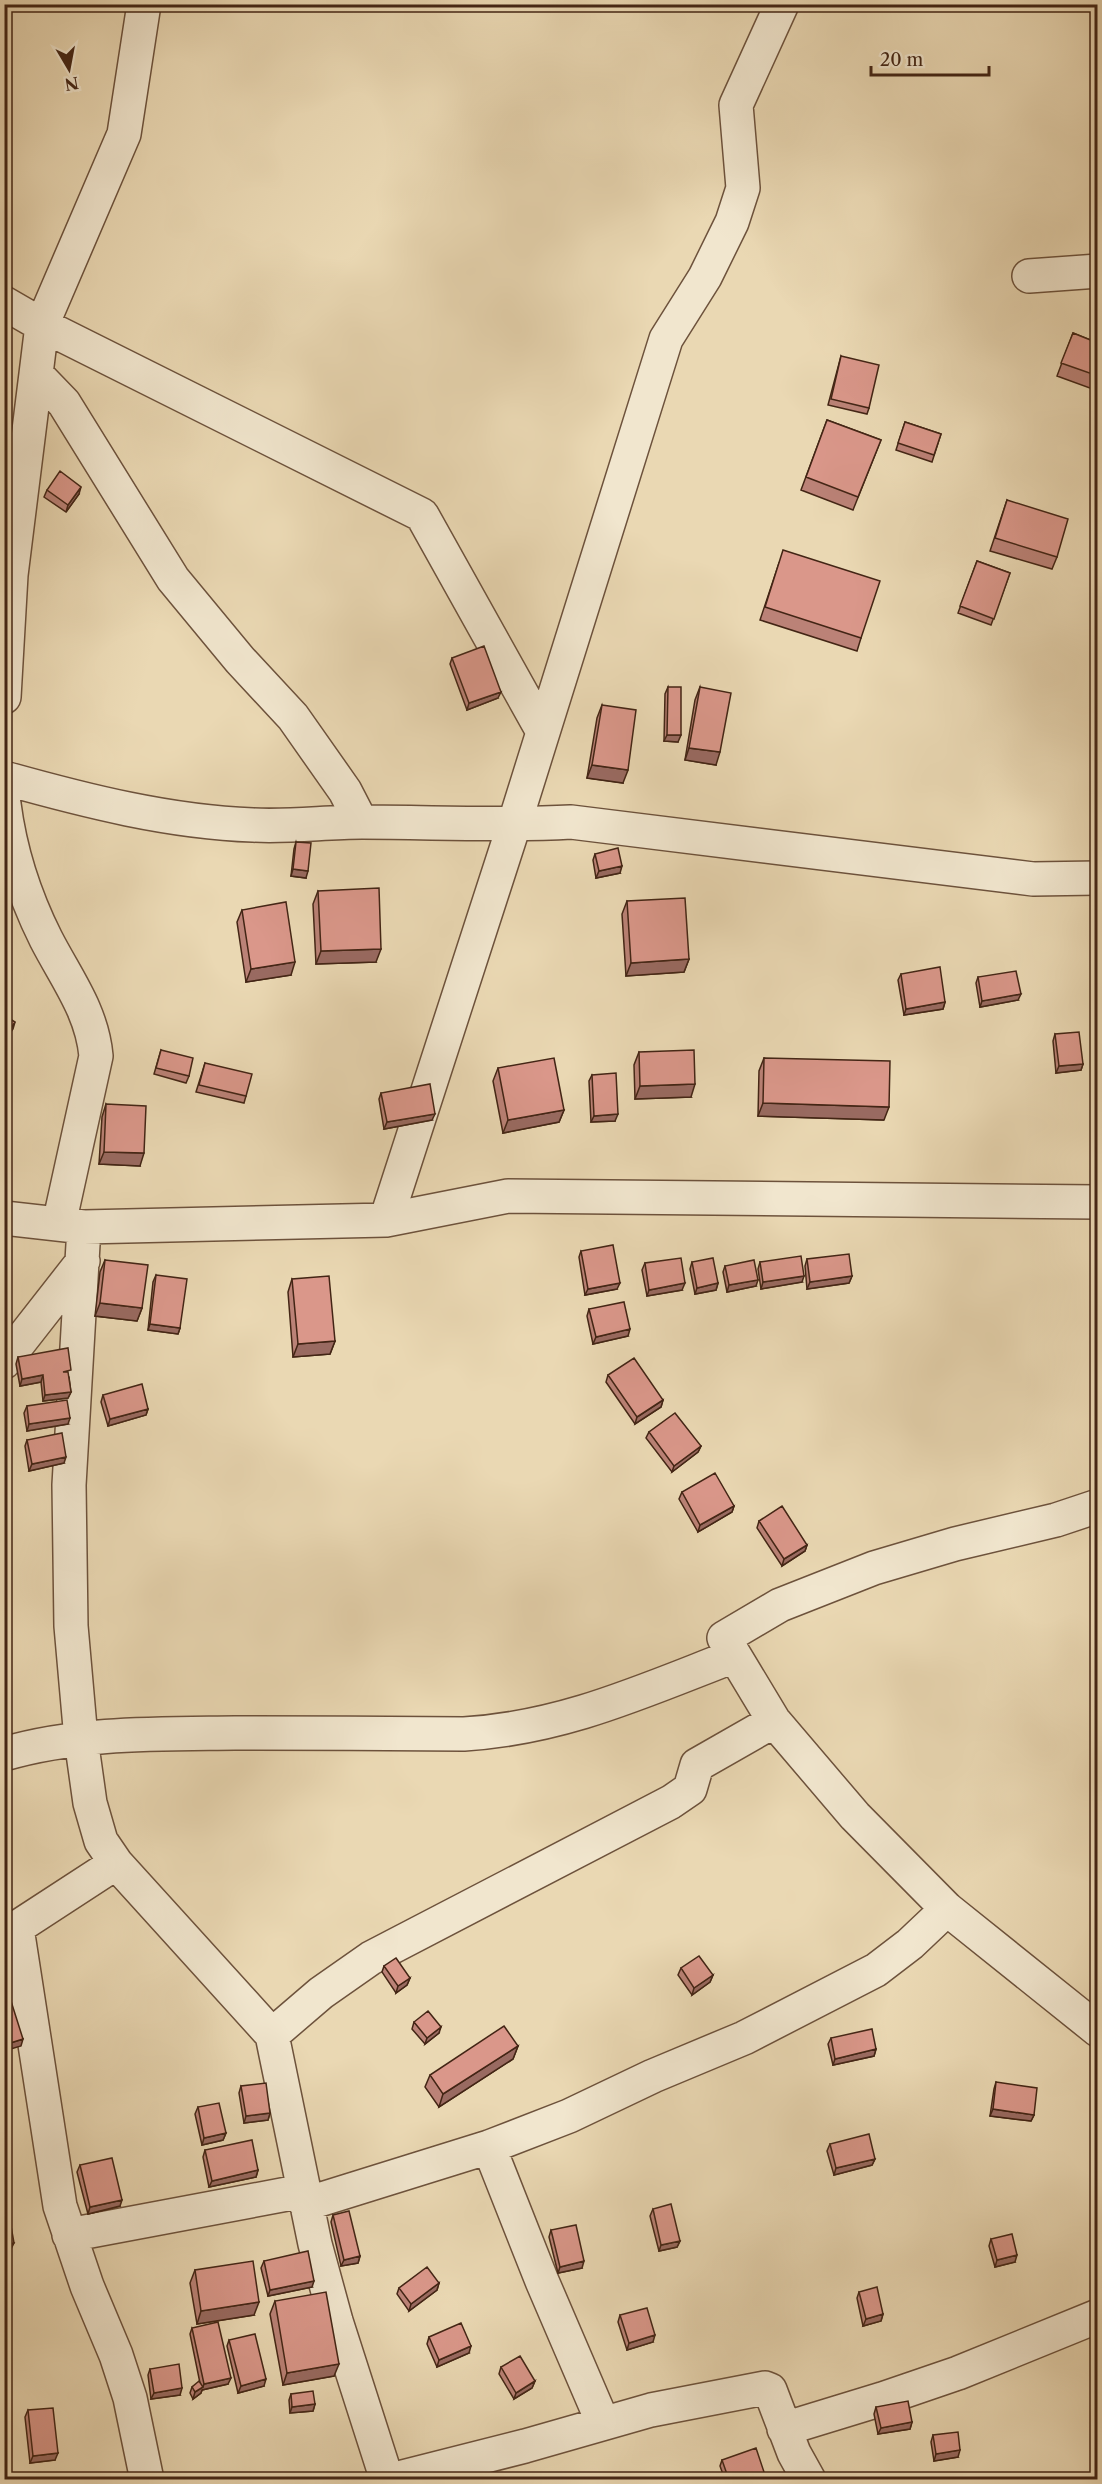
<svg xmlns="http://www.w3.org/2000/svg" width="1102" height="2484" font-family="'Libre Caslon Text',serif">
  <style>
    .lines { fill: none; stroke-linecap: round; stroke-linejoin: round }
    .minor-casing { stroke: #6d523c; stroke-width: 36 }
    .minor { stroke: #f1e6ce; stroke-width: 33 }
    .wall { fill: #bb8277; stroke: #432515; stroke-width: 1.5 }
    .shaded-wall { fill: #996a61; stroke: #432515; stroke-width: 1.5 }
    .building { fill: #da978a; stroke: #432515; stroke-width: 1.5 }
  </style>
  <rect width="100%" height="100%" fill="#ead8b3"/>
  <filter id="stains"><feTurbulence type="fractalNoise" baseFrequency=".00333" numOctaves="4"/><feColorMatrix values="0 0 0 0 .2 0 0 0 0 .09 0 0 0 0 .02 0 0 0 .5 -.17"/></filter>
  <radialGradient id="worn" r=".72"><stop offset=".6" stop-color="#630" stop-opacity="0"/><stop offset="1" stop-color="#630" stop-opacity=".3"/></radialGradient>
  <g class="lines">
    <defs>
      <path id="minor" d="M144,4L124,134L42,325L36,374L64,403L173,579L240,660L293,717L345,791L361,822
        M1029,276L1098,271
        M4,303L42,325L422,515L542,730
        M4,697L11,575L36,374
        M4,778C86,801 169,822 253,825C290,827 326,822 362,822C432,822 501,826 571,822L1033,879L1098,878
        M4,804C10,851 25,897 46,939C66,978 92,1011 96,1056L59,1224
        M4,1218L84,1227L386,1220L508,1196L1098,1202
        M386,1220L514,825L666,339L705,277L732,222L743,188L736,105L782,4
        M84,1227L69,1485L71,1626L81,1739L90,1803L101,1841L116,1863L272,2035L315,2244L336,2321L387,2480
        M4,1362L83,1261
        M1098,1506L1056,1520L955,1544L874,1568L780,1605L724,1638L774,1721L855,1816L947,1909L1098,2030
        M4,1754C79,1732 158,1734 235,1733C311,1733 388,1733 464,1734C563,1728 643,1691 734,1656
        M17,1928L60,2206L87,2286L116,2355L130,2398L147,2480
        M4,1936L116,1863
        M272,2035L321,1993L371,1958L671,1802L690,1789L697,1765L774,1721
        M489,2147L542,2281L603,2423
        M306,2204L489,2147L569,2116L653,2076L744,2038L876,1970L910,1944L947,1909
        M69,2235L303,2191
        M784,2429L882,2399L958,2373L1098,2316
        M391,2480L525,2446L651,2410L765,2388L770,2390L794,2453L809,2480"/>
    </defs>
    <!-- minor casing -->
    <use href="#minor" class="minor-casing"/>
    <!-- minor -->
    <use href="#minor" class="minor"/>
  </g>
  <!-- wall -->
  <path class="wall" d="M1073,333L1098,343V391L1057,376Z
    M841,356L869,408L867,414L828,405Z
    M827,420L881,440L853,510L801,490Z
    M905,422L941,434L932,462L896,450Z
    M47,490L79,494L66,512L44,497Z
    M1007,500L1057,557L1052,569L990,551Z
    M977,561L1010,573L991,625L958,613Z
    M779,563L861,638L857,651L760,620Z
    M1098,633V645L1094,644Z
    M452,658L498,698L467,710L450,664Z
    M668,687L678,742L664,741L665,694Z
    M700,687L716,765L685,760L695,700Z
    M602,705L623,783L587,778L597,718Z
    M296,842L306,878L291,876L294,849Z
    M595,854L620,873L596,878L593,860Z
    M318,891L376,962L316,964L313,904Z
    M627,901L689,959L684,972L626,976L622,914Z
    M242,910L291,975L246,982L237,922Z
    M901,974L945,1002L943,1009L904,1015L898,980Z
    M978,977L1018,1000L980,1007L976,983Z
    M1055,1034L1083,1064L1081,1070L1056,1073L1053,1041Z
    M161,1050L189,1076L186,1083L154,1074Z
    M639,1052L691,1097L635,1099L634,1065Z
    M764,1058L884,1120L758,1116L759,1071Z
    M205,1063L246,1096L244,1103L196,1092Z
    M498,1068L564,1110L559,1122L503,1133L493,1081Z
    M592,1075L615,1121L591,1122L589,1081Z
    M381,1093L432,1120L384,1129L379,1099Z
    M106,1104L140,1166L99,1164L102,1117Z
    M581,1251L617,1289L585,1295L579,1257Z
    M807,1259L852,1276L849,1283L807,1289L805,1266Z
    M105,1260L142,1308L137,1321L95,1316L100,1272Z
    M692,1262L718,1283L716,1290L695,1294L690,1269Z
    M760,1262L802,1282L761,1289L758,1269Z
    M645,1263L682,1290L647,1296L642,1270Z
    M725,1266L756,1286L727,1292L723,1272Z
    M156,1275L180,1328L178,1334L148,1330L153,1282Z
    M292,1279L335,1341L330,1354L293,1357L288,1292Z
    M589,1309L628,1336L593,1344L587,1316Z
    M18,1357L69,1377L71,1392L68,1398L43,1401L41,1382L20,1386L16,1364Z
    M608,1375L663,1400L661,1407L635,1424L606,1382Z
    M103,1395L148,1409L146,1415L108,1426L101,1402Z
    M27,1406L68,1424L27,1431L24,1413Z
    M649,1432L701,1446L698,1452L672,1472L646,1438Z
    M27,1440L64,1463L29,1471L25,1446Z
    M682,1492L734,1506L732,1512L698,1532L679,1499Z
    M759,1521L807,1545L805,1551L782,1566L757,1528Z
    M384,1966L410,1978L407,1985L396,1993L382,1972Z
    M681,1968L713,1975L710,1982L692,1995L678,1975Z
    M414,2022L439,2033L425,2044L412,2029Z
    M831,2038L876,2049L874,2056L833,2065L828,2044Z
    M518,2046L513,2059L439,2107L425,2087L430,2075Z
    M996,2082L1034,2115L1031,2121L990,2116L994,2089Z
    M241,2086L270,2113L268,2120L244,2123L239,2093Z
    M198,2107L226,2133L223,2140L202,2145L195,2114Z
    M830,2144L875,2159L872,2165L834,2175L827,2151Z
    M205,2150L258,2170L256,2177L209,2187L203,2157Z
    M80,2165L120,2206L88,2214L77,2172Z
    M653,2209L680,2241L677,2247L659,2251L650,2216Z
    M333,2215L360,2256L358,2263L341,2266L331,2222Z
    M551,2230L582,2268L558,2273L549,2237Z
    M991,2239L1015,2262L995,2267L989,2246Z
    M264,2261L312,2287L268,2296L261,2268Z
    M195,2270L254,2315L197,2324L190,2283Z
    M439,2283L437,2290L409,2311L397,2294L399,2288Z
    M859,2292L883,2314L881,2321L863,2326L857,2298Z
    M275,2301L334,2376L283,2385L270,2314Z
    M620,2315L653,2342L627,2350L618,2322Z
    M192,2328L228,2384L202,2390L201,2393L193,2399L190,2393L192,2387L200,2383L190,2334Z
    M429,2337L469,2353L437,2367L427,2344Z
    M229,2340L264,2386L238,2393L227,2346Z
    M501,2367L535,2381L532,2388L514,2399L499,2374Z
    M150,2369L180,2395L151,2399L148,2375Z
    M291,2394L315,2404L313,2411L290,2413L289,2400Z
    M876,2407L912,2422L910,2429L878,2434L874,2414Z
    M28,2410L55,2460L30,2463L25,2417Z
    M933,2435L958,2457L934,2461L931,2442Z
    M722,2460L765,2475L763,2480H725L720,2466Z"/>
  <!-- shaded-wall -->
  <path class="shaded-wall" d="M81,487L79,494L66,512L68,505Z
    M501,692L498,698L467,710L469,703Z
    M667,735H681L678,742L664,741Z
    M689,748L720,752L716,765L685,760Z
    M592,765L628,770L623,783L587,778Z
    M622,866L620,873L596,878L599,871Z
    M293,869L308,871L306,878L291,876Z
    M381,949L376,962L316,964L321,951Z
    M689,959L684,972L626,976L631,963Z
    M295,962L291,975L246,982L251,969Z
    M1021,994L1018,1000L980,1007L982,1001Z
    M945,1002L943,1009L904,1015L906,1009Z
    M15,1022L13,1029L4,1042V1039Z
    M1083,1064L1081,1070L1056,1073L1059,1066Z
    M695,1084L691,1097L635,1099L640,1086Z
    M763,1103L889,1107L884,1120L758,1116Z
    M564,1110L559,1122L503,1133L508,1120Z
    M435,1114L432,1120L384,1129L387,1122Z
    M618,1114L615,1121L591,1122L594,1116Z
    M104,1152L144,1153L140,1166L99,1164Z
    M804,1276L802,1282L761,1289L763,1282Z
    M852,1276L849,1283L807,1289L810,1282Z
    M758,1280L756,1286L727,1292L729,1285Z
    M620,1283L617,1289L585,1295L588,1289Z
    M685,1283L682,1290L647,1296L649,1290Z
    M718,1283L716,1290L695,1294L697,1288Z
    M100,1303L142,1308L137,1321L95,1316Z
    M150,1324L180,1328L178,1334L148,1330Z
    M630,1329L628,1336L593,1344L596,1337Z
    M335,1341L330,1354L293,1357L298,1344Z
    M43,1375L41,1382L20,1386L22,1379Z
    M71,1392L68,1398L43,1401L45,1395Z
    M663,1400L661,1407L635,1424L637,1417Z
    M148,1409L146,1415L108,1426L110,1419Z
    M70,1418L68,1424L27,1431L29,1424Z
    M701,1446L698,1452L672,1472L674,1466Z
    M66,1457L64,1463L29,1471L32,1464Z
    M734,1506L732,1512L698,1532L700,1525Z
    M807,1545L805,1551L782,1566L784,1559Z
    M713,1975L710,1982L692,1995L694,1988Z
    M410,1978L407,1985L396,1993L398,1986Z
    M441,2027L439,2033L425,2044L427,2038Z
    M23,2039L21,2046L4,2051V2045Z
    M518,2046L513,2059L439,2107L443,2094Z
    M876,2049L874,2056L833,2065L835,2059Z
    M993,2109L1034,2115L1031,2121L990,2116Z
    M270,2113L268,2120L244,2123L246,2116Z
    M226,2133L223,2140L202,2145L204,2138Z
    M875,2159L872,2165L834,2175L836,2168Z
    M258,2170L256,2177L209,2187L212,2181Z
    M122,2200L120,2206L88,2214L90,2207Z
    M680,2241L677,2247L659,2251L661,2245Z
    M14,2243L11,2249L4,2251V2245Z
    M1017,2255L1015,2262L995,2267L997,2260Z
    M360,2256L358,2263L341,2266L344,2260Z
    M584,2261L582,2268L558,2273L560,2267Z
    M314,2281L312,2287L268,2296L270,2290Z
    M439,2283L437,2290L409,2311L411,2304Z
    M259,2302L254,2315L197,2324L201,2311Z
    M883,2314L881,2321L863,2326L866,2319Z
    M655,2335L653,2342L627,2350L629,2343Z
    M471,2346L469,2353L437,2367L439,2360Z
    M339,2364L334,2376L283,2385L287,2373Z
    M231,2378L228,2384L202,2390L201,2393L193,2399L195,2392L203,2387L204,2384Z
    M266,2379L264,2386L238,2393L241,2386Z
    M535,2381L532,2388L514,2399L516,2393Z
    M182,2388L180,2395L151,2399L154,2393Z
    M315,2404L313,2411L290,2413L292,2407Z
    M912,2422L910,2429L878,2434L881,2428Z
    M960,2450L958,2457L934,2461L936,2454Z
    M58,2453L55,2460L30,2463L33,2456Z
    M765,2475L763,2480H751Z"/>
  <!-- building -->
  <path class="building" d="M1073,333L1098,343V376L1061,363Z
    M841,356L879,365L869,408L831,399Z
    M827,420L881,440L858,497L806,477Z
    M905,422L941,434L934,455L898,443Z
    M60,471L81,487L68,505L47,490Z
    M1007,500L1068,519L1057,557L995,538Z
    M783,550L880,581L861,638L765,607Z
    M977,561L1010,573L994,619L960,606Z
    M484,646L501,692L469,703L452,658Z
    M668,687H681V735H667Z
    M700,687L731,693L720,752L689,748Z
    M602,705L636,710L628,770L592,765Z
    M296,842L311,843L308,871L293,869Z
    M618,848L622,866L599,871L595,854Z
    M379,888L381,949L321,951L318,891Z
    M685,898L689,959L631,963L627,901Z
    M286,902L295,962L251,969L242,910Z
    M940,967L945,1002L906,1009L901,974Z
    M1016,971L1021,994L982,1001L978,977Z
    M4,1015L15,1022L4,1039Z
    M1079,1032L1083,1064L1059,1066L1055,1034Z
    M161,1050L193,1058L189,1076L156,1068Z
    M694,1050L695,1084L640,1086L639,1052Z
    M554,1058L564,1110L508,1120L498,1068Z
    M764,1058L890,1061L889,1107L763,1103Z
    M205,1063L252,1074L246,1096L199,1085Z
    M616,1073L618,1114L594,1116L592,1075Z
    M430,1084L435,1114L387,1122L381,1093Z
    M106,1104L146,1106L144,1153L104,1152Z
    M613,1245L620,1283L588,1289L581,1251Z
    M849,1254L852,1276L810,1282L807,1259Z
    M801,1256L804,1276L763,1282L760,1262Z
    M681,1258L685,1283L649,1290L645,1263Z
    M713,1258L718,1283L697,1288L692,1262Z
    M105,1260L148,1265L142,1308L100,1303Z
    M754,1260L758,1280L729,1285L725,1266Z
    M156,1275L187,1279L180,1328L150,1324Z
    M329,1276L335,1341L298,1344L292,1279Z
    M624,1302L630,1329L596,1337L589,1309Z
    M68,1348L71,1370L63,1372H68L71,1392L45,1395L43,1375L22,1379L18,1357Z
    M634,1358L663,1400L637,1417L608,1375Z
    M142,1384L148,1409L110,1419L103,1395Z
    M67,1400L70,1418L29,1424L27,1406Z
    M675,1413L701,1446L674,1466L649,1432Z
    M62,1433L66,1457L32,1464L27,1440Z
    M715,1473L734,1506L700,1525L682,1492Z
    M782,1506L807,1545L784,1559L759,1521Z
    M699,1956L713,1975L694,1988L681,1968Z
    M396,1958L410,1978L398,1986L384,1966Z
    M10,1998L23,2039L4,2045V2000Z
    M428,2011L441,2027L427,2038L414,2022Z
    M504,2026L518,2046L443,2094L430,2075Z
    M872,2029L876,2049L835,2059L831,2038Z
    M996,2082L1037,2088L1034,2115L993,2109Z
    M266,2083L270,2113L246,2116L241,2086Z
    M219,2103L226,2133L204,2138L198,2107Z
    M869,2134L875,2159L836,2168L830,2144Z
    M252,2140L258,2170L212,2181L205,2150Z
    M112,2158L122,2200L90,2207L80,2165Z
    M4,2198H6L14,2243L4,2245Z
    M671,2204L680,2241L661,2245L653,2209Z
    M349,2211L360,2256L344,2260L333,2215Z
    M576,2225L584,2261L560,2267L551,2230Z
    M1012,2234L1017,2255L997,2260L991,2239Z
    M308,2251L314,2281L270,2290L264,2261Z
    M253,2261L259,2302L201,2311L195,2270Z
    M427,2267L439,2283L411,2304L399,2288Z
    M877,2287L883,2314L866,2319L859,2292Z
    M326,2292L339,2364L287,2373L275,2301Z
    M647,2308L655,2335L629,2343L620,2315Z
    M218,2322L231,2378L204,2384L192,2328Z
    M461,2323L471,2346L439,2360L429,2337Z
    M255,2334L266,2379L241,2386L229,2340Z
    M520,2356L535,2381L516,2393L501,2367Z
    M179,2364L182,2388L154,2393L150,2369Z
    M199,2381L203,2387L195,2392L192,2387Z
    M313,2391L315,2404L292,2407L291,2394Z
    M908,2401L912,2422L881,2428L876,2407Z
    M53,2408L58,2453L33,2456L28,2410Z
    M958,2432L960,2450L936,2454L933,2435Z
    M756,2448L765,2475L751,2480H729L722,2460Z
    M710,2474L714,2480H700Z"/>
  <!-- margin -->
  <rect width="1102" height="2484" fill="none" stroke="#ead8b3" stroke-width="24"/>
  <rect x="6" y="6" width="1090" height="2472" fill="none" stroke="#432515" stroke-width="3"/>
  <rect x="12" y="12" width="1078" height="2460" fill="none" stroke="#432515" stroke-width="1.5"/>
  <!-- north arrow -->
  <g transform="translate(69 69) rotate(170)" stroke="#f1e6ce" stroke-width="4.5" paint-order="stroke">
  <path d="M0-4.5L10 22L0 15L-10 22Z" fill="#432515"/>
  <text y="-9" font-size="16" font-weight="bold" text-anchor="middle" fill="#432515">N</text>
  </g>
  <!-- scale -->
  <path d="M871 66v9h118v-9" fill="none" stroke="#432515" stroke-width="3"/>
  <text x="880" y="66" font-size="18" fill="#432515" stroke="#f1e6ce" stroke-width="4.5" paint-order="stroke">20 m</text>
  <rect width="100%" height="100%" filter="url(#stains)"/>
  <rect width="100%" height="100%" fill="url(#worn)"/>
</svg>
